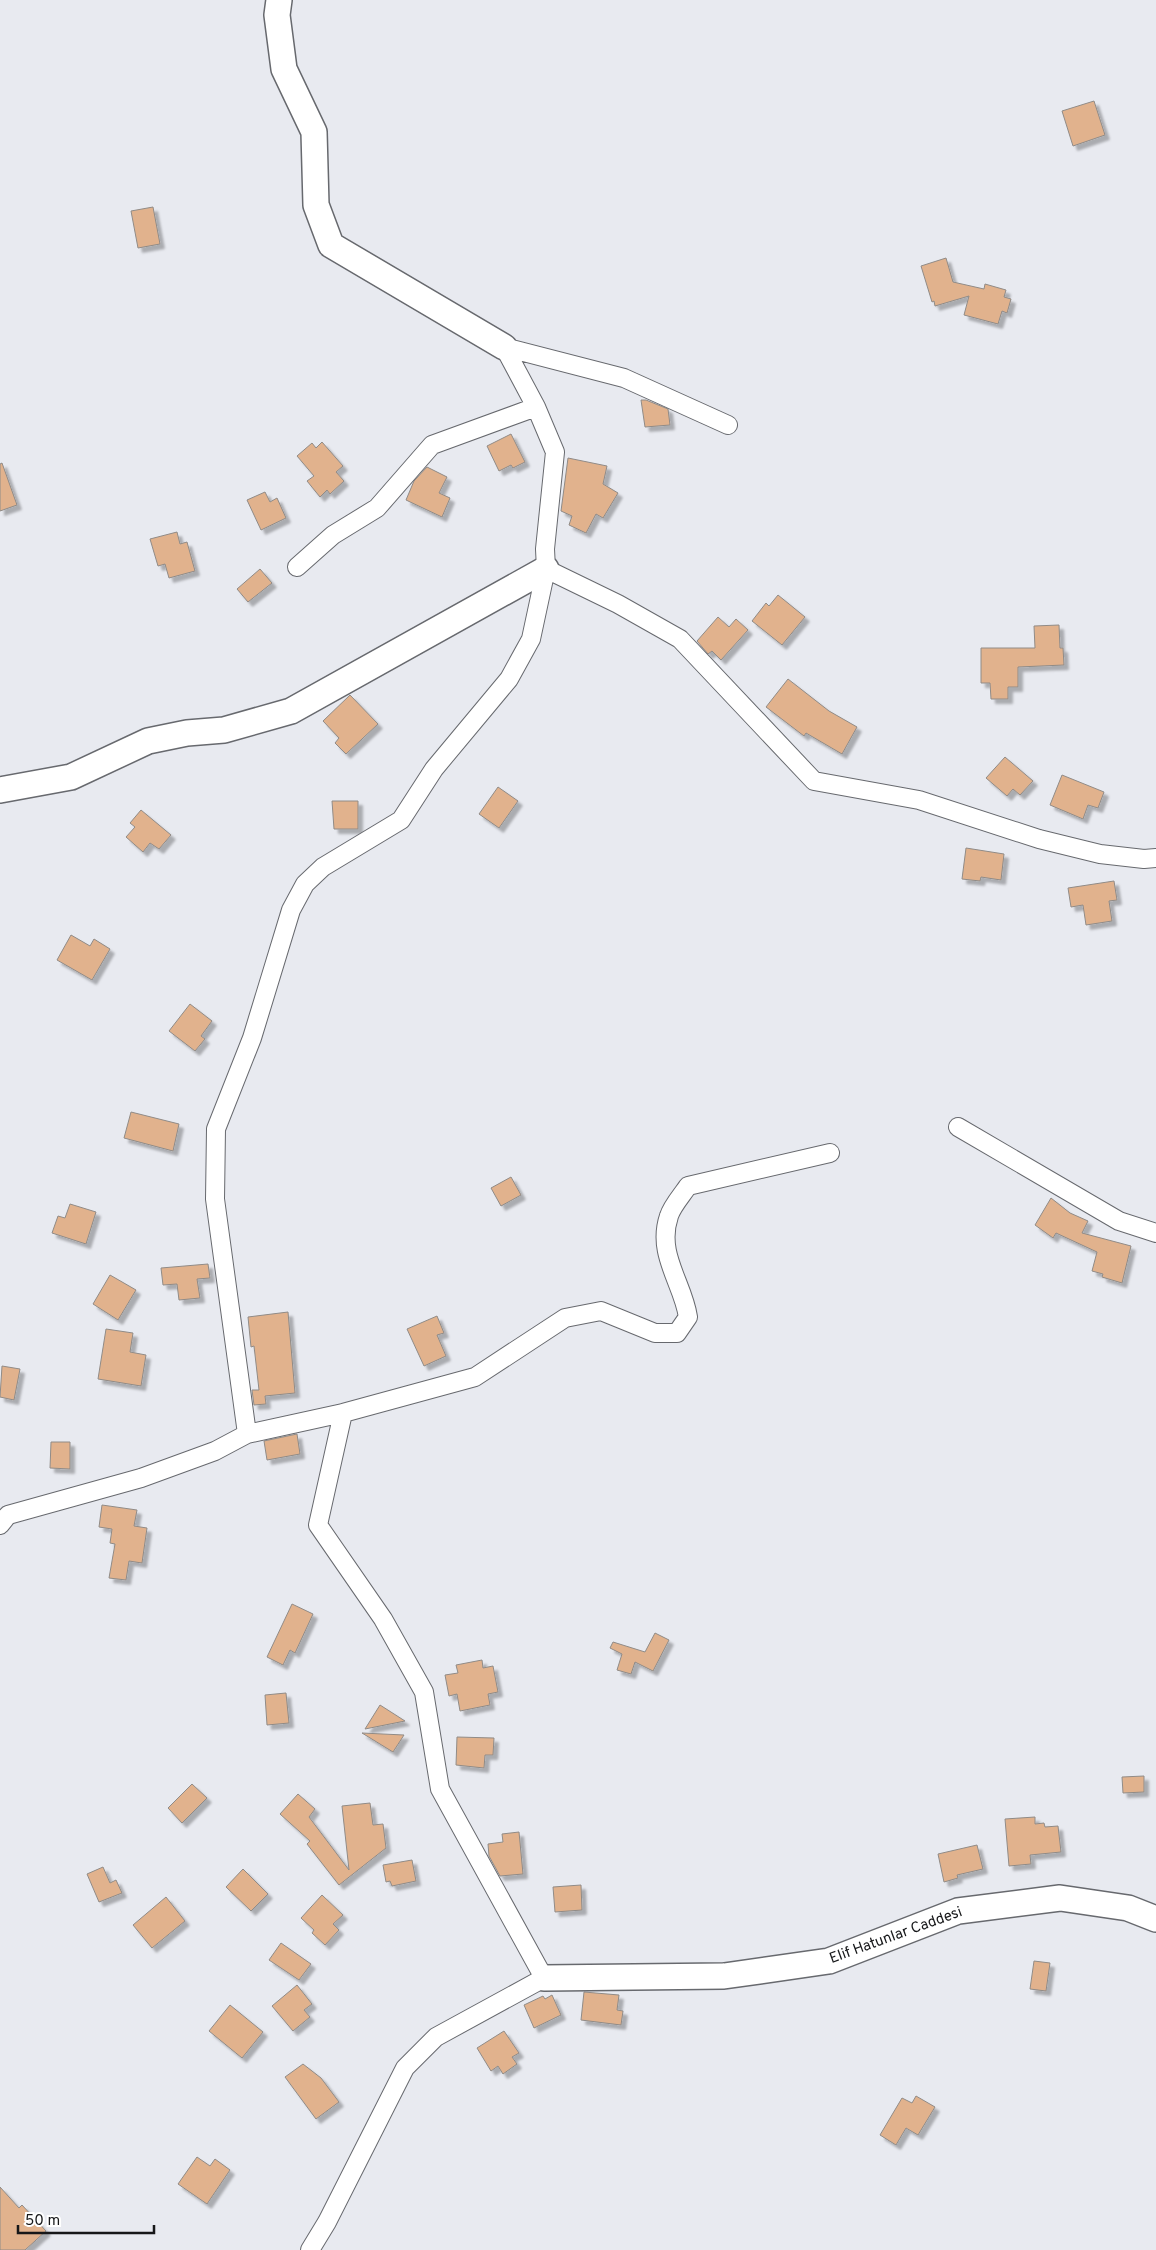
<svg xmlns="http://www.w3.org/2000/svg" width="1156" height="2250" font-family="Overpass,sans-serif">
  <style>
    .building { fill: #e1b28d; stroke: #908b87; filter: url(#shadow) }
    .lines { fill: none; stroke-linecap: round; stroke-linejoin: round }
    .street-casing { stroke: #67696e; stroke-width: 20 }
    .secondary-casing { stroke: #67696e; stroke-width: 28 }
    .street { stroke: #fff; stroke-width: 18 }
    .secondary { stroke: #fff; stroke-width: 25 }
    .labels { text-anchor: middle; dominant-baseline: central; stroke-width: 5; stroke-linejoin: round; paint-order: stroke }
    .street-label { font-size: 15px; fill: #161719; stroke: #fff }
  </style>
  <defs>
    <filter id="shadow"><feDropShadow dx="4.5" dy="4.5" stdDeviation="1" flood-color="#0004"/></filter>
  </defs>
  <rect width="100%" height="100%" fill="#e8eaf0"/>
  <!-- building -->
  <path class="building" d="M1094,101L1105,135L1073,146L1062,111Z
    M153,207L160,244L138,248L131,211Z
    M946,258L953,282L984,289L985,284L1006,290L1004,297L1011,299L1007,313L1002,311L998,324L964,315L969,296L935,306L934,301L932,302L921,266Z
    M641,400H646L668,409L670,425L645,427Z
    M511,434L525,462L513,468L511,465L499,471L487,446Z
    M322,442L343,466L336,472L344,481L330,494L327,490L320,497L307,481L314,476L297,456L312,443L316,448Z
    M568,458L607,466L603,484L618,493L603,518L596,514L586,533L569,525L572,516L561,511Z
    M2,463L17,505L0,511V464Z
    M427,467L447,477L439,493L450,498L442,517L406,500L414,481Z
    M265,492L270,502L277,498L286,518L261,530L247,500Z
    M177,532L180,544L187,542L195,571L169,578L165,564L158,566L150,539Z
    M260,569L272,583L248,602L237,589Z
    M778,595L805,617L782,645L752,621L766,603L769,606Z
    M718,617L729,627L736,619L748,630L721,660L712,651L708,654L697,641Z
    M1059,625L1060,648H1063L1064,665L1018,667V687H1008V699H991L990,683H981V648H1035L1034,626Z
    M788,679L829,711L857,727L842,754L806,733L804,736L766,707Z
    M350,695L378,724L346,754L335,743L339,738L323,721Z
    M1005,757L1033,781L1020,795L1013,789L1007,796L986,778Z
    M1062,775L1104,792L1098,808L1088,805L1083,819L1050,805Z
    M498,787L518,801L499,828L479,814Z
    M332,801H358V829H334Z
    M141,810L171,835L159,849L150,843L143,852L126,837L135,827L130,823Z
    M966,848L1004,854L1001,880L981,877L980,881L962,879Z
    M1114,881L1117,900L1109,901L1112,921L1086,925L1083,905L1071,907L1068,888Z
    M71,935L90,946L94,939L110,949L92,980L57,960Z
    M190,1004L212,1021L201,1036L205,1039L195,1051L169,1031Z
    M131,1112L179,1124L173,1151L124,1138Z
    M511,1177L521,1195L501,1206L491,1188Z
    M1051,1198L1070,1213L1088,1221L1082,1233L1131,1246L1122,1283L1102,1277L1103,1274L1092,1271L1097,1252L1056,1233L1053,1238L1035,1225Z
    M70,1204L96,1212L86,1244L52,1233L58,1216L65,1218Z
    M208,1264L210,1278L197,1279L200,1298L179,1300L177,1284L163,1285L161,1268Z
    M110,1275L136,1290L118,1320L93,1304Z
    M288,1312L295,1393L265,1396L266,1404L254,1405L252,1390H259L254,1346L251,1347L248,1317Z
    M437,1316L444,1333L437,1335L446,1356L424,1366L407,1329Z
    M106,1329L133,1333L130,1352L146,1355L141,1386L98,1379Z
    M2,1366L20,1369L14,1400L0,1397Z
    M297,1434L300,1454L267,1460L264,1441Z
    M51,1442H70V1469L50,1468Z
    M102,1505L137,1510L134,1526L147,1528L142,1563L129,1561L126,1580L109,1578L115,1544L110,1543L112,1529L99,1527Z
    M292,1604L313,1614L295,1653L290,1650L283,1665L267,1657Z
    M655,1633L669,1640L653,1671L635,1662L631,1674L617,1670L622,1654L610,1648L613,1642L645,1652Z
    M482,1660L483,1668L493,1666L498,1692L488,1694L490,1705L460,1711L457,1694L449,1696L445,1675L458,1673L456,1665Z
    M286,1693L289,1723L267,1725L265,1695Z
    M380,1705L405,1721L365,1729Z
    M362,1733L404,1735L393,1752Z
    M457,1737L494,1738L493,1755H485L484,1768L456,1765Z
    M1144,1776V1792L1123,1793L1122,1777Z
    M192,1784L207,1798L182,1823L168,1808Z
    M298,1794L315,1809L309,1817L349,1870L342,1806L370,1803L373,1825L383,1824L386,1848L339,1885L307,1844L310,1841L280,1814Z
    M1035,1817V1824L1044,1823L1045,1827L1058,1826L1061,1852L1030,1855L1031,1864L1009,1866L1005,1819Z
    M519,1832L523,1874L500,1876L489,1856L488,1844L503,1842L502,1834Z
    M977,1845L983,1869L957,1875L958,1878L944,1882L938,1854Z
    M412,1860L416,1881L392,1886L390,1881L386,1882L383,1865Z
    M103,1867L110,1883L116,1880L122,1893L99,1902L87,1874Z
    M243,1869L268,1894L251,1911L226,1887Z
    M581,1885L582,1910L555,1912L553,1887Z
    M322,1895L343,1915L333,1924L339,1930L325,1945L312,1933L314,1930L301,1918Z
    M166,1897L185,1921L152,1948L133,1925Z
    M281,1943L311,1964L299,1980L269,1960Z
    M1034,1961L1050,1963L1046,1991L1030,1989Z
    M297,1985L312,2004L304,2010L310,2017L293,2031L272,2006Z
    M584,1992L619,1995L617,2010L623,2011L621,2025L581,2020Z
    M552,1995L561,2015L534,2028L524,2005L543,1996L545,1999Z
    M230,2005L263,2032L242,2058L209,2031Z
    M504,2031L519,2053L512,2057L517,2064L503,2074L498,2066L491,2071L477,2048Z
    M303,2064L321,2078L339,2102L316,2119L285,2077Z
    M916,2096L935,2107L918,2135L906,2128L896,2145L880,2135L902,2098L912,2103Z
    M197,2157L210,2166L215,2159L230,2170L207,2204L178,2184Z
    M0,2187L19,2208L22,2205L46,2231L25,2250H0Z"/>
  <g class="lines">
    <defs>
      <path id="street" d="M504,347L624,378L728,425
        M297,567L333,535L377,508L432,445L536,407
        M546,569L618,604L680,639L814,781L919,800L1039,839L1100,854L1144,859L1156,858
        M958,1127L1119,1221L1156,1233
        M247,1434L215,1199L216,1129L252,1038L291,910L305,884L323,867L401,820L434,769L509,679L531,639L546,569L545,549L555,452L536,407L504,347
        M0,1525L8,1515L141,1478L215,1451L247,1434L343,1413L475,1377L565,1318L601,1311L655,1333H677L688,1317C683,1283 656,1254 669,1216C672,1206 682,1195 688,1186L830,1153
        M310,2250L327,2222L405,2068L436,2037L544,1978L440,1789L424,1692L383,1619L318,1525L343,1413"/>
      <path id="secondary" d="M279,0L277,15L284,69L314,132L316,205L331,245L504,347
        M0,790L71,777L148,741L187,733L224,730L291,711L546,569
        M544,1978L724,1976L829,1961L958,1911L1060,1898L1128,1908L1156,1919"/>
    </defs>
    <!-- street casing -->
    <use href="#street" class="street-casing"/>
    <!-- secondary casing -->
    <use href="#secondary" class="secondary-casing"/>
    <!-- street -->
    <use href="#street" class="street"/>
    <!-- secondary -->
    <use href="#secondary" class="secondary"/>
  </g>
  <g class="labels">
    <!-- street labels -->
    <g class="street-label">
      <text transform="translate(896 1936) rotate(-20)">Elif Hatunlar Caddesi</text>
    </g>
  </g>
  <!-- scale -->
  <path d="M18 2225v8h136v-8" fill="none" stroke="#161719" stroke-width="2.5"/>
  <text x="25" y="2225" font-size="15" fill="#161719" stroke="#ffffff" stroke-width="4" paint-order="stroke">50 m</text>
</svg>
